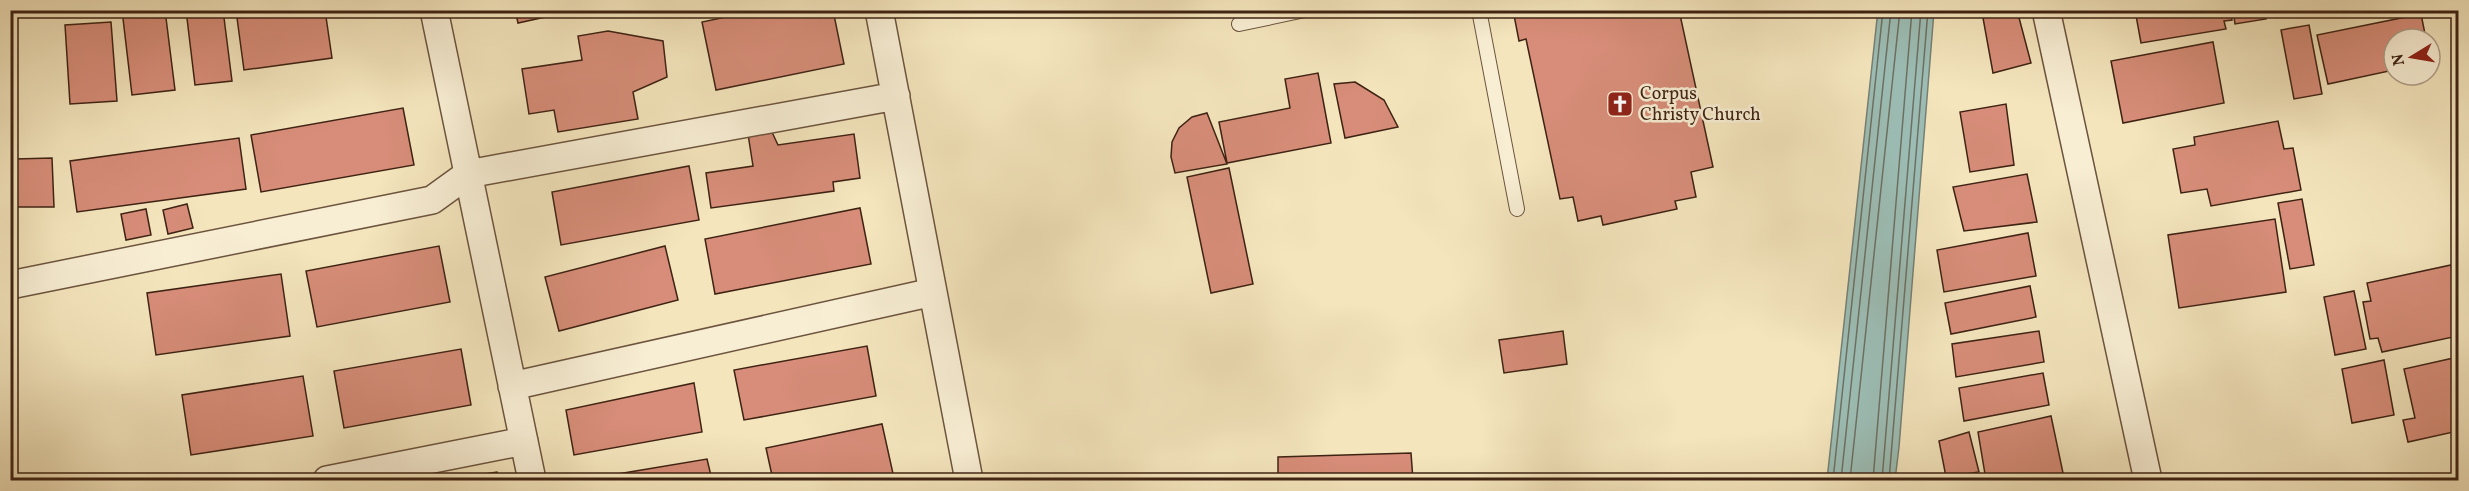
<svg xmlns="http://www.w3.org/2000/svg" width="2469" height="491" font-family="Vollkorn,serif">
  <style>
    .water { fill: #9cbeb6; stroke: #768075; stroke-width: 1.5 }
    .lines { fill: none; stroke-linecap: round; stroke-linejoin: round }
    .shore { stroke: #6d7064; stroke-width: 1.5 }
    .building { fill: #d78d79; stroke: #3e2313; stroke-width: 1.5 }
    .lane-casing { stroke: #6c543e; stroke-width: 16 }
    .street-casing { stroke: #6c543e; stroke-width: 30 }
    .lane { stroke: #f8eed4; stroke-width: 14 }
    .street { stroke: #f8eed4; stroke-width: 27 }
    .labels { text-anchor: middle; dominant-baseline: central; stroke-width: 5; stroke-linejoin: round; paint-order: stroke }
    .poi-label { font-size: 18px; fill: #3e2313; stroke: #f8eed4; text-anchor: start }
  </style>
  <rect width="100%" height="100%" fill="#f4e5bd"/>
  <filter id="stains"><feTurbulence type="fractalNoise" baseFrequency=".00333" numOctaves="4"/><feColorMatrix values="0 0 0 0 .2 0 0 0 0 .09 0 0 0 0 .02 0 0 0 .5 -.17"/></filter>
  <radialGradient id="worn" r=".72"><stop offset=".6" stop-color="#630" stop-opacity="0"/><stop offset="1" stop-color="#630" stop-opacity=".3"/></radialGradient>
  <!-- water -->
  <path class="water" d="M1878,10L1934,11L1899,447L1895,480H1827Z"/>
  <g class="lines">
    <!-- shore -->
    <path class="shore" d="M1833,480L1883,10
      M1841,480L1891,10
      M1850,480L1900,10
      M1873,480L1912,10
      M1882,480L1921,10
      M1889,480L1928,10"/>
  </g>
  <!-- building -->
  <path class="building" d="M122,10H165L175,90L132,95Z
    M186,10H223L232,81L195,85Z
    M292,10H325L332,58L244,70L237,18Z
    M515,10H577L518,23Z
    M759,10H833L844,64L716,90L702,22Z
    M1513,10H1679L1713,167L1691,172L1696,197L1675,201L1677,209L1603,225L1601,216L1578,221L1573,197L1560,199L1526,39L1519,41Z
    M2002,10H2017L2031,63L1993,73L1983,18Z
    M2135,10H2230L2232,20L2224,21L2226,29L2141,43Z
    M2233,10H2264L2266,19L2235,24Z
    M2421,14L2426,39H2394V70L2328,84L2317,35Z
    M111,22L117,101L70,104L65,25Z
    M2309,25L2322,94L2294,99L2281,30Z
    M608,31L663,41L667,77L633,92L638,119L558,132L554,110L529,114L522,69L582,60L578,36Z
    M2213,42L2224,103L2123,123L2111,61Z
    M1318,73L1331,143L1227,163L1219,122L1290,108L1285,79Z
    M1355,82L1384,100L1398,127L1345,138L1334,84Z
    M2006,104L2014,165L1970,172L1960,112Z
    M403,108L414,165L261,192L251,135Z
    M1207,113L1227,164L1175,173L1171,157L1172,142L1179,128L1192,117Z
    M2278,121L2284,149L2293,148L2301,190L2211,206L2207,189L2181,193L2173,149L2195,145L2194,137Z
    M771,130L778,145L854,134L860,178L833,182L834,191L711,208L706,173L753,166L748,134Z
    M239,138L246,189L77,212L70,161Z
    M52,158L54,207H16L15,159Z
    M689,166L699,220L561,245L552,192Z
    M1229,168L1253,284L1211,293L1187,177Z
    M2027,174L2037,222L1964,231L1953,187Z
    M2302,199L2314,265L2290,269L2278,203Z
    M187,204L193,228L168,234L163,210Z
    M860,208L871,264L715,294L705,239Z
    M146,209L151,235L126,240L121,214Z
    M2275,219L2286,292L2179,308L2168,235Z
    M2028,233L2036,276L1944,292L1937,250Z
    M439,246L450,302L317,327L306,271Z
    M665,246L678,300L559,331L545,277Z
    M2451,265L2456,286L2458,285V336L2382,352L2378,338L2370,339L2363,302L2371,301L2367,283Z
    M281,274L290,336L156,355L147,293Z
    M2030,286L2036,317L1951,334L1945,303Z
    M2354,291L2366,349L2335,355L2324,297Z
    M1563,331L1567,364L1504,373L1499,340Z
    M2039,331L2044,362L1956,377L1952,344Z
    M867,346L876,396L744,420L734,370Z
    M461,349L471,405L344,428L334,371Z
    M2458,357V431L2408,442L2403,420L2415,418L2404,369Z
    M2384,360L2394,415L2352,423L2342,369Z
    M2043,373L2049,405L1964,421L1959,388Z
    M303,376L313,436L191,455L182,395Z
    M694,383L702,432L574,455L566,410Z
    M2051,416L2063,473L2026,480H1986L1978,432Z
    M882,424L894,478L880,480H773L766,448Z
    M1969,432L1979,472L1946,477L1939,441Z
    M1411,453L1413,480H1278V457Z
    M707,459L712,480H588V479Z
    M497,472L500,480H444Z"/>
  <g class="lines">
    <defs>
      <path id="lane" d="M1479,10L1517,209
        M1239,24L1305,10"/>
      <path id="street" d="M434,10L532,480
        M879,10L969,480
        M2046,10L2148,480
        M10,285L432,200L468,174L896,96
        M512,386L933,292
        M327,480L524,441"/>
    </defs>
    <!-- lane casing -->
    <use href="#lane" class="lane-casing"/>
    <!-- street casing -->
    <use href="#street" class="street-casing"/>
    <!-- lane -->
    <use href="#lane" class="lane"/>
    <!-- street -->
    <use href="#street" class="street"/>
  </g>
  <!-- icons -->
  <defs>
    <symbol id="church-square" viewBox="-11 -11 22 22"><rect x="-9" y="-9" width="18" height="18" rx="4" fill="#8f2418" stroke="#f8eed4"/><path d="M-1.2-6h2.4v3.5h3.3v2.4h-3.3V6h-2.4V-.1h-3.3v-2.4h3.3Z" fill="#fff"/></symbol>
  </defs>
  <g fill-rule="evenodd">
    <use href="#church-square" x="1605" y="89" width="30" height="30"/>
  </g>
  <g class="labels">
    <!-- poi labels -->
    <g class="poi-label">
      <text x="1640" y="94">Corpus<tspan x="1640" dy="21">Christy Church</tspan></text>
    </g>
  </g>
  <!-- margin -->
  <rect width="2469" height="491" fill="none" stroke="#f4e5bd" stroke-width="36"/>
  <rect x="12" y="12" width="2445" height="467" fill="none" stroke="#3e2313" stroke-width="3"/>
  <rect x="18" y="18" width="2433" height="455" fill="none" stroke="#3e2313" stroke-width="1.5"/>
  <!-- north arrow -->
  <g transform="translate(2412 57) rotate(259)"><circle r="28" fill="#f8eed4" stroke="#ae9d87" stroke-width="1.5"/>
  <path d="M0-4.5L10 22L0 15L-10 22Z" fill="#8f2418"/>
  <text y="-9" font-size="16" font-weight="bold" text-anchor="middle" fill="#3e2313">N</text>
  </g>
  <rect width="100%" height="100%" filter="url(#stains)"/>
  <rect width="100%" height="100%" fill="url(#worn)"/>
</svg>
